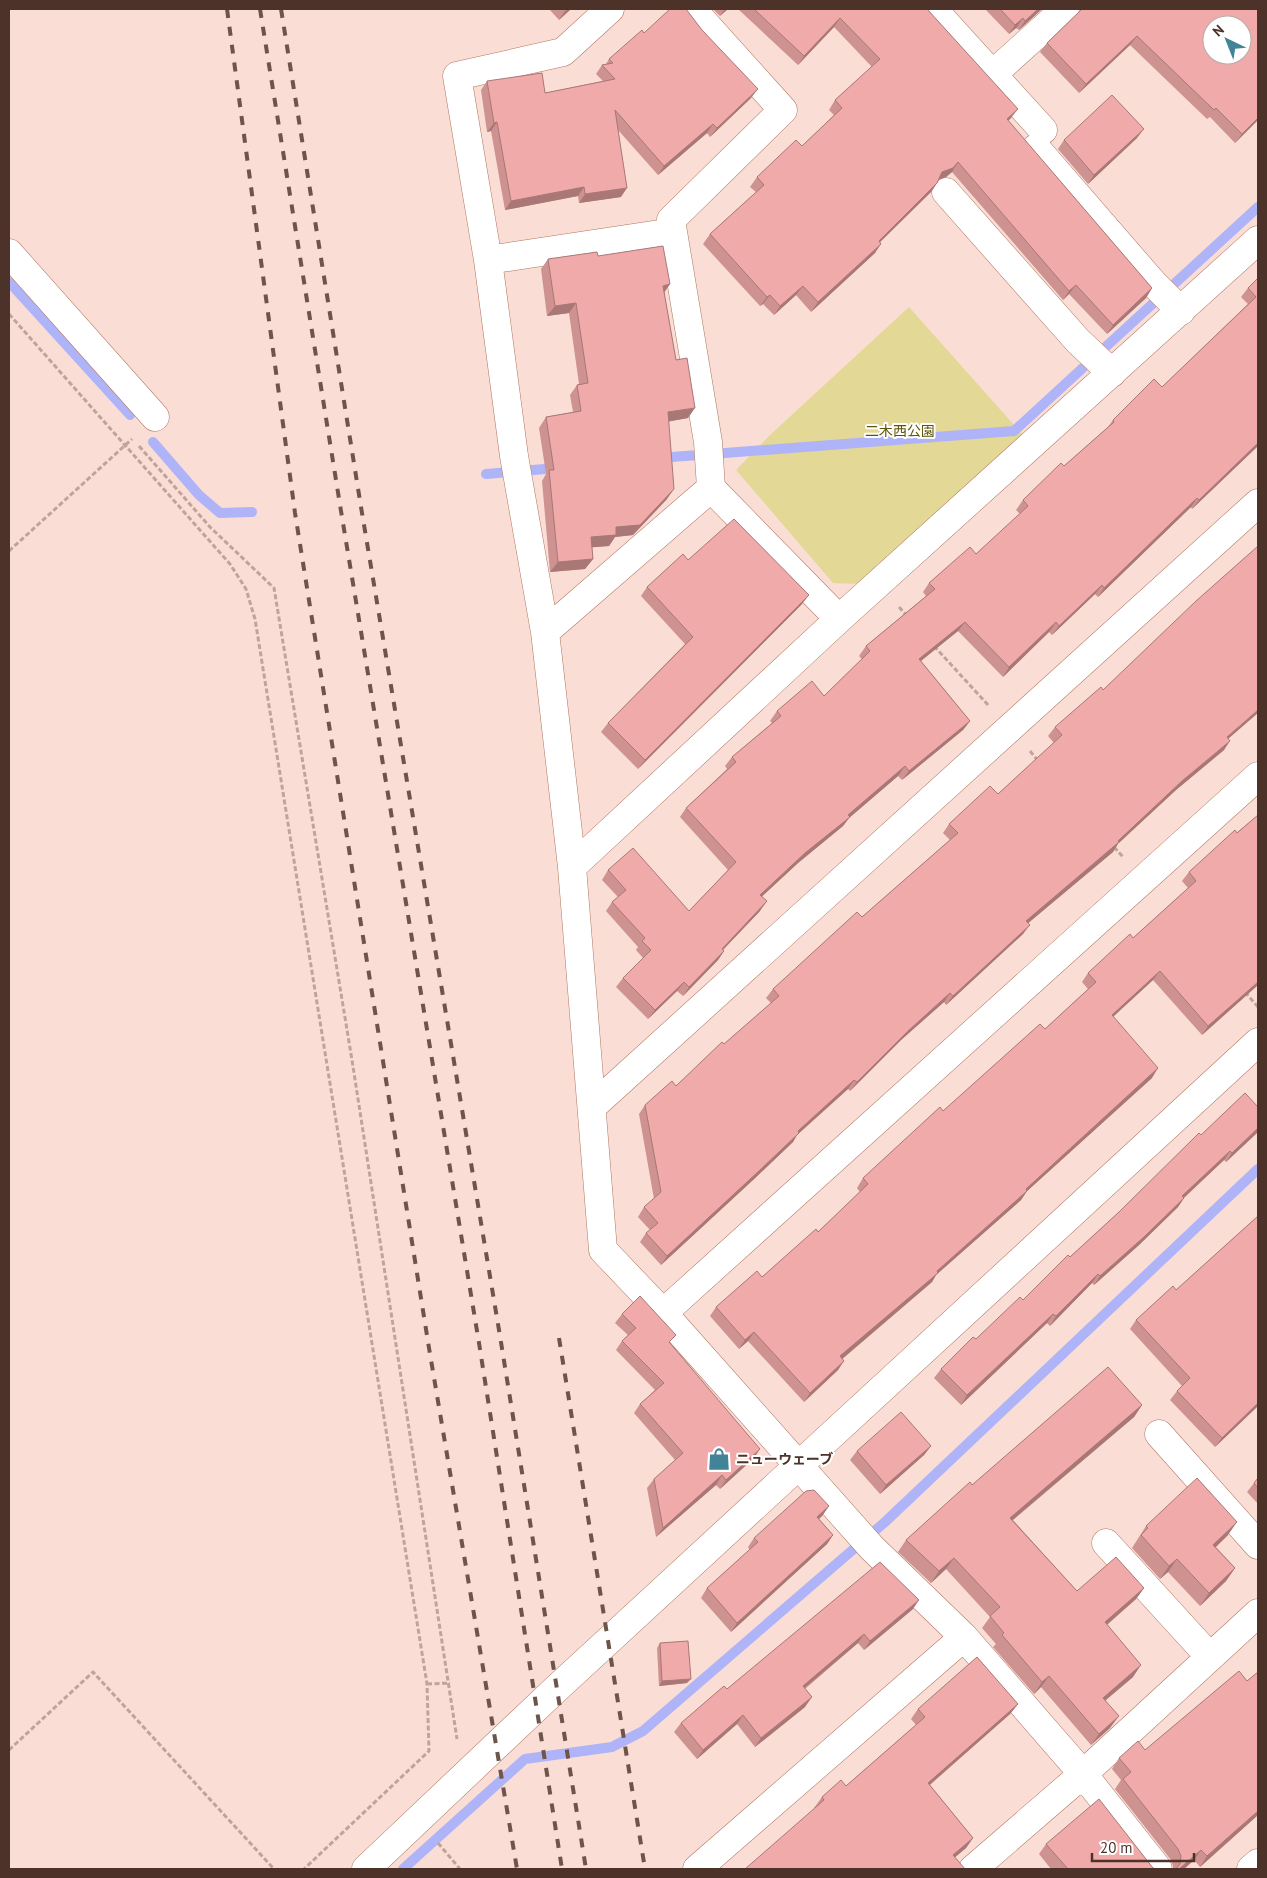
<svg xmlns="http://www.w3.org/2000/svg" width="1267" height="1878" font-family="'PT Sans','Noto Sans JP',sans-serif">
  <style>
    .green { fill: #e3d895 }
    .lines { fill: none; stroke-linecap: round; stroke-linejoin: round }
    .stream { stroke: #aeb4f7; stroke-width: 10 }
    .minor-casing { stroke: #b27560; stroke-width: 29 }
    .path { stroke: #c0a49b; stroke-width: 3; stroke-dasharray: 5 2.5; stroke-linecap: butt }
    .minor { stroke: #fff; stroke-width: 28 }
    .rail { stroke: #6e544a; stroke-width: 4; stroke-dasharray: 9 9; stroke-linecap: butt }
    .wall { fill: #ce9291 }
    .shaded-wall { fill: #a87776 }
    .building { fill: #f0aaa9; stroke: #a87776; fill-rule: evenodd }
    .labels { text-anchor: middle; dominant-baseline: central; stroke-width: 4; stroke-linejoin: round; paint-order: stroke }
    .park-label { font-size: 14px; fill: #5f5407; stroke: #fff }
    .poi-label { font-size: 14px; font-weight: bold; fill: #4c3228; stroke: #fff; text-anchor: start }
  </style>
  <rect width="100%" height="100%" fill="#faded5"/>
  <!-- green -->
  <path class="green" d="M909,307L1023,435L859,584L833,583L736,470L770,435Z"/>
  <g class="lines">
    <!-- stream -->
    <path class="stream" d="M9,282L130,415
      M153,442L199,495L220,513L252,512
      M659,458L1014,431L1258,207
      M486,474L557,468
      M403,1869L525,1759L612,1747L643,1731L885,1522L1258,1169"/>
    <defs>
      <path id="minor" d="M610,9L563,52L457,76L488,260L514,456L545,632L572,867L603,1250L663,1313L872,1548L964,1637L1083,1774L1158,1869
        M692,9L783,110L671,220L708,442L711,488L839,619
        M933,9L1043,130
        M993,74L1065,9
        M1036,148L1153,283L1181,311
        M946,192L1078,341L1112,373
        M9,253L155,417
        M488,260L673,232
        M545,632L711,488
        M572,867L839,619L1258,240
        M593,1106L1258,503
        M663,1313L1258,776
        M1159,1434L1258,1545
        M1106,1543L1210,1657
        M366,1869L556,1689L1258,1042
        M697,1869L964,1637
        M973,1869L1083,1774L1258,1613
        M1251,1869L1258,1863"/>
    </defs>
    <!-- minor casing -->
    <use href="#minor" class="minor-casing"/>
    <!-- path -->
    <path class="path" d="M9,314L230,564L246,589L255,619L427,1684L429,1751L304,1869
      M139,446L210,527L274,588L352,1060L457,1739
      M9,551L132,439
      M899,607L908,617
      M934,646L989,706
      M1030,751L1039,762
      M1114,847L1123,857
      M1245,992L1258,1007
      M427,1684L450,1683
      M9,1750L93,1672L274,1869
      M438,1843L460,1869"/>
    <!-- minor -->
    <use href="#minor" class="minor"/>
    <!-- rail -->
    <path class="rail" d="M227,9L295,513L429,1348L517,1869
      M260,9L341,511L479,1343L562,1869
      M281,9L361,507L500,1336L586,1869
      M559,1338L645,1869"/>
  </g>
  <!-- wall -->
  <path class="wall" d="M549,9H571L559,20Z
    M713,9H728L720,16Z
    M738,9H927L1011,118L1008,121L1152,288L1146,298L1107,334L1069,294L1063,300L952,172L946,177L939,180L931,192L880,242L875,253L811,312L796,295L774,315L763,304L760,306L703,244L710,234L756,192L750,187L757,177L802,146L834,115L829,110L835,100L872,67L834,27L798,65Z
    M985,9H1042L1019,30L1016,28L1009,34Z
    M1080,9H1258V120L1235,143L1210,117L1207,119L1130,45L1079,93L1040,52L1047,43L1080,11Z
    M644,33L751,98L710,137L707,133L658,175L618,130L621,197L579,203L578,196L505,210L491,131L487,132L481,90L487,81L545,93L603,81L596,74L602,65L606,64L609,59Z
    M1137,138L1088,184L1058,149L1064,140Z
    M598,256L670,284L664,293L676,360L688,418L669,421L667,499L633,535L615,537L609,546L592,547L593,559L585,569L550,572L542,481L546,474L539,428L546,417L573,412L570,395L577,385L579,384L569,313L547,316L541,269L548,259Z
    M1258,278V446L1192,509L1191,507L1098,597L1095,594L1052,635L1049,632L1003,677L958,631L921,661L970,721L963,730L902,780L898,776L849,818L843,826L798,863L762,896L760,911L723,950L724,951L718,960L683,996L677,991L648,1019L616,987L623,978L643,958L636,950L638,947L606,911L612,902L618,897L602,880L608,870L689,911L728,870L680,817L686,808L727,769L725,766L732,757L772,723L770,721L777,711L824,696L862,659L859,656L866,646L926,596L923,592L929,583L976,554L1020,514L1016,510L1023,500L1064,466L1108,427L1113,420L1162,387L1248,304L1241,297L1248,288Z
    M688,560L802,604L638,769L601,732L608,723L685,644L641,596L647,587Z
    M1103,690L1228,739L1224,750L1176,790L1119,842L1113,852L1028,923L1023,934L946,1005L944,1002L901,1040L850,1091L848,1089L797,1135L793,1142L753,1180L661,1265L640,1242L646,1233L650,1230L638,1217L644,1207L654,1199L639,1114L645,1105L676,1086L771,1003L766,998L773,989L862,917L950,840L943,833L949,824L998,794L1054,743L1048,736L1055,727Z
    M1258,815V985L1202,1035L1153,980L1113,1017L1152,1078L1027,1191L1021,1200L936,1275L932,1282L842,1359L838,1370L804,1402L748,1341L739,1349L710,1316L716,1307L762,1277L818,1232L860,1192L857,1188L863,1178L943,1111L1045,1029L1088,989L1082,982L1088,973L1133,938L1188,888L1182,881L1189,872Z
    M1258,1132L1226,1162L1224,1160L1184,1198L1178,1207L1139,1245L1094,1285L1092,1283L1050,1326L1047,1323L961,1405L934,1378L941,1369L1023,1300L1119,1212L1201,1135Z
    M1258,1216V1406L1215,1447L1170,1400L1177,1391L1182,1386L1130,1329L1136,1320L1176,1290Z
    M622,1314L670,1343L754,1458L720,1489L716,1485L656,1537L647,1488L654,1479L675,1460L634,1413L640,1404L655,1390L616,1350L622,1341L628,1335L615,1323Z
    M1142,1405L1134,1417L1013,1520L1077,1591L1144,1588L1136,1599L1107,1625L1133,1677L1106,1700L1110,1728L1091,1745L1041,1687L1034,1694L993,1647L996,1644L982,1628L990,1617L946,1569L931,1583L898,1552L906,1540L972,1485Z
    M931,1446L924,1455L880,1494L850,1460L857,1451Z
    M1258,1478V1504L1247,1492L1254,1483Z
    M829,1506L822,1516L819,1519L833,1535L827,1544L731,1632L701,1598L707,1588L750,1550L748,1547L754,1538Z
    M1146,1526L1228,1535L1216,1547L1235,1568L1226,1581L1200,1606L1168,1572L1160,1579L1132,1548Z
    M913,1609L864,1650L858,1643L805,1689V1707L755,1747L737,1724L697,1759L674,1732L681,1723L727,1689Z
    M660,1643L687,1683L659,1686L657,1648Z
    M1258,1672V1815L1200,1867L1194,1860L1184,1869H1173V1866L1171,1860L1115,1789L1121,1780L1112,1769L1119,1758L1145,1750L1247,1681Z
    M1018,1704L1010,1714L930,1785L973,1838L966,1848L955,1857L814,1808L822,1797L846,1786L916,1725L911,1719L918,1709Z
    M1046,1844L1155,1869H1051L1039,1854Z"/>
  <!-- shaded-wall -->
  <path class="shaded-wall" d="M568,9H571L559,20L565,11Z
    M725,9H728L720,16Z
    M1038,9H1042L1019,30L1025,21Z
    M840,18L834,27L798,65L804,56Z
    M1023,18L1016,28L1009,34L1015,25Z
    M1137,36L1130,45L1079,93L1086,84Z
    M758,89L751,98L710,137L717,128Z
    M1018,109L1011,118L1000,128L1007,119Z
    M1258,118V120L1235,143L1242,134Z
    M497,122L491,131L487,132L494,123Z
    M713,124L707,133L658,175L664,166Z
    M1144,129L1137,138L1088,184L1094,175Z
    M958,162L952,172L946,177L935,181L942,172Z
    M937,183L931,192L872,250L879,241Z
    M584,187L578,196L505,210L511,201Z
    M627,188L621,197L579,203L585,194Z
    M881,244L875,253L811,312L818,302Z
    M670,284L662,295L663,286Z
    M1076,285L1069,294L1063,300L1069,291Z
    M803,286L796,295L774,315L780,306Z
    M1152,288L1146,298L1107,334L1113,325Z
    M770,295L763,304L760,306L767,297Z
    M576,303L569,313L547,316L555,306Z
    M695,408L688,418L661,423L668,412Z
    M1258,443V446L1192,509L1199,500Z
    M674,489L667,499L633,535L615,537L609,546L584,548L591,537L616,527Z
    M1197,498L1191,507L1098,597L1104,588Z
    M593,559L585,569L550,572L558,562Z
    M1102,585L1095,594L1052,635L1059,626Z
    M809,595L802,604L638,769L645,760Z
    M965,622L958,631L912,668L919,659Z
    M1056,622L1049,632L1003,677L1009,667Z
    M1258,710V713L1220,746L1227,737Z
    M970,721L963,730L902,780L909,771Z
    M1230,741L1224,750L1176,790L1119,843V842L1113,852L1020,930L1026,921L1182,781Z
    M905,766L898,776L849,818L843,826L798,863L754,904L760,895L805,853L848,815Z
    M767,901L760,911L715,958L722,949Z
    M1030,925L1023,934L946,1005L953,996Z
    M724,951L718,960L683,996L689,987Z
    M1160,971L1153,980L1105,1024L1112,1015Z
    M684,982L677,991L648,1019L655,1010Z
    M1258,982V985L1202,1035L1208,1026Z
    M950,993L944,1002L901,1040L850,1091L857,1082L908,1031Z
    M1158,1068L1152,1078L1025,1193L1027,1191L1021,1200L936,1275L932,1282L834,1366L840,1356L937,1271L1026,1189Z
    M854,1080L848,1089L797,1135L793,1142L753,1180L661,1265L667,1256L798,1131Z
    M1258,1128V1132L1226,1162L1232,1153Z
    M1230,1151L1224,1160L1176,1205L1182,1196Z
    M1184,1198L1178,1207L1139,1245L1094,1285L1100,1276Z
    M1098,1274L1092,1283L1050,1326L1056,1316Z
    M1053,1314L1047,1323L961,1405L967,1395Z
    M754,1332L748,1341L739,1349L745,1340Z
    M844,1361L838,1370L804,1402L810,1393Z
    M1258,1403V1406L1215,1447L1222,1438Z
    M1142,1405L1134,1417L1002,1529L1010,1518Z
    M931,1446L924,1455L880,1494L886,1485Z
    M760,1449L754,1458L720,1489L726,1480Z
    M722,1475L716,1485L656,1537L663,1528Z
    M829,1506L822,1516L811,1526L817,1517Z
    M1237,1522L1228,1535L1204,1558L1213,1545Z
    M833,1535L827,1544L731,1632L737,1623Z
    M954,1558L946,1569L931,1583L939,1571Z
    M1177,1559L1168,1572L1160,1579L1169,1566Z
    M1235,1568L1226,1581L1200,1606L1209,1593Z
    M1144,1588L1136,1599L1096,1634L1105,1622Z
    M919,1600L913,1609L864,1650L870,1641Z
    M864,1634L858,1643L796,1695L803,1686Z
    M1141,1665L1133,1677L1095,1709L1103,1698Z
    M1049,1676L1041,1687L1034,1694L1042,1682Z
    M691,1679L687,1683L659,1686L662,1681Z
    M812,1697L805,1707L755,1747L761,1738Z
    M1018,1704L1010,1714L920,1793L928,1783Z
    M743,1715L737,1724L697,1759L703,1750Z
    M1119,1716L1110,1728L1091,1745L1099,1734Z
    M1258,1811V1815L1200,1867L1207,1856Z
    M973,1838L966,1848L946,1865L953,1855Z
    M1201,1850L1194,1860L1184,1869H1179Z"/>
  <!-- building -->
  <path class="building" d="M670,9H686L702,30L758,89L717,128L713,124L664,166L615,110L627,188L585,194L584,187L511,201L497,122L494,123L487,81L542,73L545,93L615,79L602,65L613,63L609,59L642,30L644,33Z
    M754,9H927L1018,109L1007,119L1152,288L1113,325L1076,285L1069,291L958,162L953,168L942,172L937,183L879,241L881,244L818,302L803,286L780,306L770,295L767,297L710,234L764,185L757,177L796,140L802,146L842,108L835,100L880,59L840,18L804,56Z
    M1000,9H1038L1025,21L1023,18L1015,25Z
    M1082,9H1258V118L1242,134L1216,108L1214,110L1137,36L1086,84L1047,43ZM1212,25H1242V55H1212Z
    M1112,95L1144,129L1094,175L1064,140Z
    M663,246L670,284L663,286L676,360L687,358L695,408L668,412L674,489L640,525L616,527V535L591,537L593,559L558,562L549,470H554L546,417L581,411L577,385L588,383L576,303L555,306L548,259L597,252L598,256Z
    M1258,278V443L1199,500L1197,498L1104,588L1102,585L1059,626L1056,622L1009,667L965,622L919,659L970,721L909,771L905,766L848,815L850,817L805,853L760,895L767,901L722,949L724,951L689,987L684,982L655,1010L623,978L651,950L642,941L645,938L612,902L626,890L608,870L633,848L689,911L736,862L686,808L736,762L732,757L781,716L777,711L812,681L824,696L870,651L866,646L935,589L929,583L970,547L976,554L1028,506L1023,500L1061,463L1064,466L1114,422L1113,420L1154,379L1162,387L1211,340L1256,297L1248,288Z
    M734,519L809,595L645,760L608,723L693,637L647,587L683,554L688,560Z
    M1258,546V710L1227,737L1230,741L1182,781L1118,841L1119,842L1026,921L1030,925L953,996L950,993L908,1031L857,1082L854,1080L798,1131L799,1133L760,1170L667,1256L646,1233L658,1223L644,1207L661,1192L645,1105L672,1081L676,1086L722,1042L724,1044L779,996L773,989L857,912L862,917L958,833L949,824L990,786L998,794L1062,735L1055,727L1101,687L1103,690L1196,601Z
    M1258,815V982L1208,1026L1160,971L1112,1015L1158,1068L1026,1189L1027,1191L937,1271L938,1273L840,1356L844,1361L810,1393L754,1332L745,1340L716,1307L757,1271L762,1277L816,1229L818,1232L868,1184L863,1178L940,1107L943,1111L1040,1024L1045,1029L1096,982L1088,973L1130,934L1133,938L1196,881L1189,872L1235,830L1237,833Z
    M1245,1093L1258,1107V1128L1232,1153L1230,1151L1182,1196L1184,1198L1145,1236L1100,1276L1098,1274L1056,1316L1053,1314L967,1395L941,1369L973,1337L976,1339L1020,1297L1023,1300L1068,1255L1070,1257L1119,1212L1199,1133L1201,1135Z
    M1258,1216V1403L1222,1438L1177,1391L1190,1378L1136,1320L1173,1286L1176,1290Z
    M640,1296L676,1335L669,1342L760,1449L726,1480L722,1475L663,1528L654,1479L683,1453L640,1404L664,1383L622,1341L636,1328L622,1314Z
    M1108,1367L1142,1405L1010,1518L1077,1591L1116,1557L1144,1588L1105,1622L1141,1665L1103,1698L1119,1716L1099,1734L1049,1676L1042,1682L1002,1635L1004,1633L990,1616L1000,1607L954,1558L939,1571L906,1540L970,1482L972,1485Z
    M901,1412L931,1446L886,1485L857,1451Z
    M1197,1478L1237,1522L1213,1545L1235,1568L1209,1593L1177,1559L1169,1566L1141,1535L1148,1528L1146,1526Z
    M1258,1478V1488L1254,1483Z
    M814,1490L829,1506L817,1517L833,1535L737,1623L707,1588L758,1542L754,1538L806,1491Z
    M880,1562L919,1600L870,1641L864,1634L803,1686L812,1697L761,1738L743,1715L703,1750L681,1723L724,1686L727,1689Z
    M688,1641L691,1679L662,1681L660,1643Z
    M977,1657L1018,1704L928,1783L973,1838L953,1855L965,1869H745L824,1800L822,1797L841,1780L846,1786L925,1717L918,1709Z
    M1239,1671L1247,1681L1258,1672V1811L1207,1856L1201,1850L1179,1869H1176L1180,1864L1181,1856L1178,1849L1123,1779L1131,1772L1119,1758L1138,1741L1145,1750Z
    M1099,1799L1153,1868L1155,1869H1068L1046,1844Z"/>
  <!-- icons -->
  <defs>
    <symbol id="shop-bare" viewBox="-9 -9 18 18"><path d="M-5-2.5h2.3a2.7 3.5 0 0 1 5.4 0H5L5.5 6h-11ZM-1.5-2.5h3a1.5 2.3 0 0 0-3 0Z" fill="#438397" stroke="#fff" stroke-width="2.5" paint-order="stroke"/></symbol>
  </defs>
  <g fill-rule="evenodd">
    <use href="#shop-bare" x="703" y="1443" width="32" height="32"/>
  </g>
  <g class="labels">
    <!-- park labels -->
    <g class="park-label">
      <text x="900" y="431">二木西公園</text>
    </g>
    <!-- poi labels -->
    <g class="poi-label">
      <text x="736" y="1459">ニューウェーブ</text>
    </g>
  </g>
  <!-- border -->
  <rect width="1267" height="1878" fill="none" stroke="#4c3228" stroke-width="20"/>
  <!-- north arrow -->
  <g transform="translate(1227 40) rotate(317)"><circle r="24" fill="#ffffff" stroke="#b7ada9"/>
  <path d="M0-4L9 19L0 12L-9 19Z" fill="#438397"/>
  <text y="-8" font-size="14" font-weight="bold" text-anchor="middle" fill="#4c3228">N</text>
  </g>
  <!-- scale -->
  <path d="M1092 1853v8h102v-8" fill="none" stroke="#4c3228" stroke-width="2.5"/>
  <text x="1100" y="1853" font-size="15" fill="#4c3228" stroke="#ffffff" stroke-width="4" paint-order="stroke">20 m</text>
</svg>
